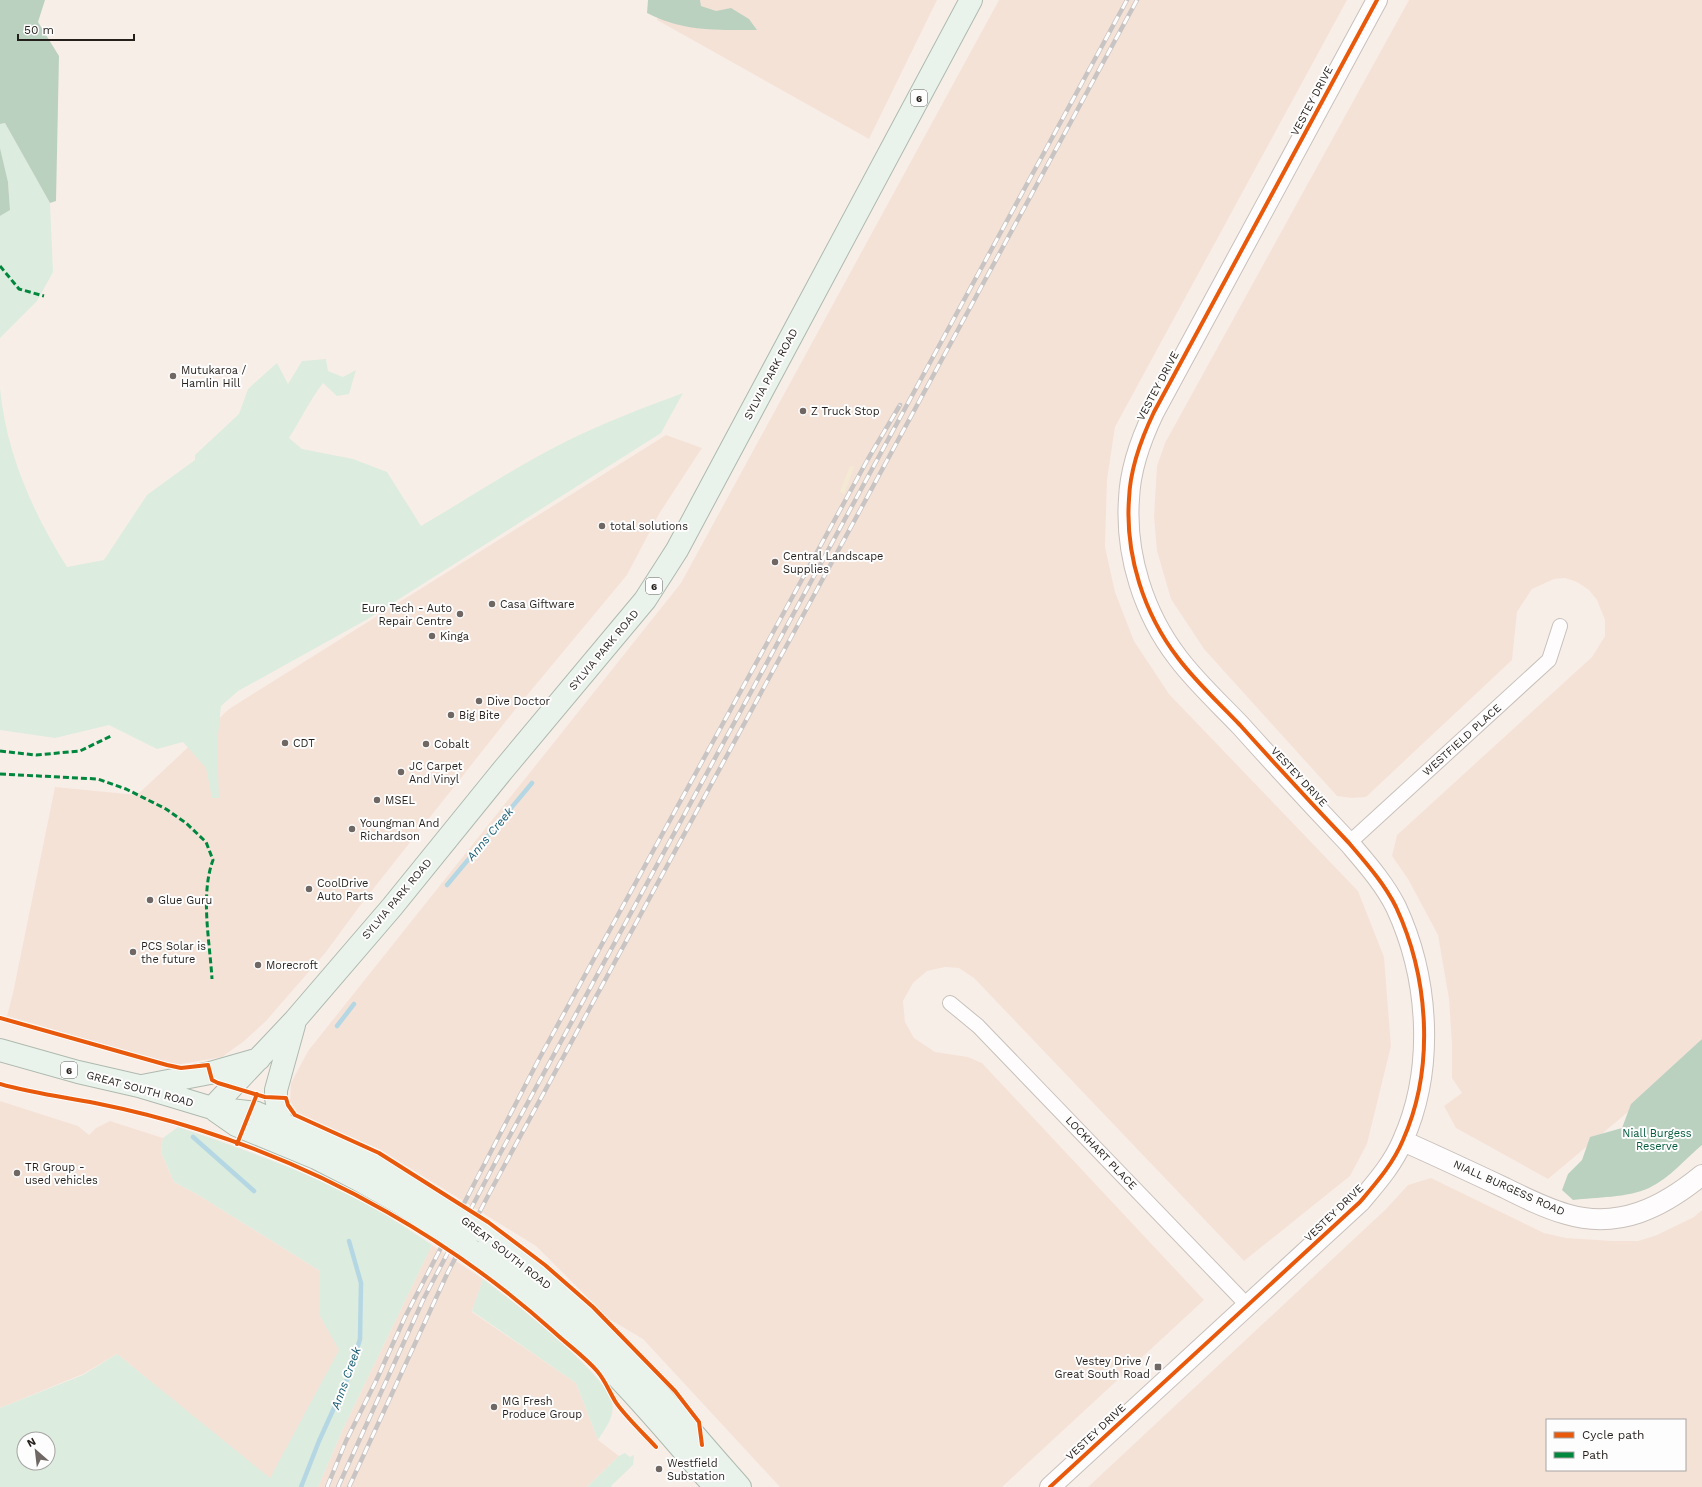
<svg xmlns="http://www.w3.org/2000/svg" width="1702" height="1487" font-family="'Work Sans',sans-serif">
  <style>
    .built { fill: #f5e2d7; fill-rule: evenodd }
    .green { fill: #dcecde; fill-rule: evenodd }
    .forest { fill: #bbd1c0 }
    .sand { fill: #f4ead3 }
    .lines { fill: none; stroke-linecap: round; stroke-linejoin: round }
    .stream { stroke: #b5d7e4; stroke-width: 4.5 }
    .street-casing { stroke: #c8c0bb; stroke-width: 16 }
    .secondary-casing { stroke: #c8c0bb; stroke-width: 22 }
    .primary-casing { stroke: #aebaae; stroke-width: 24 }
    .street { stroke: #fefcfc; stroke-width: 14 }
    .secondary { stroke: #fefcfc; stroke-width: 20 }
    .primary { stroke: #eaf2ec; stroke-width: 22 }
    .rail-casing { stroke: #c7c4c3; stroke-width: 4.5 }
    .rail { stroke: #fdfdfd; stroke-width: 3; stroke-dasharray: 9; stroke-linecap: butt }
    .primary-bridge-casing { stroke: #aebaae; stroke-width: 24; stroke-linecap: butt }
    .primary-bridge { stroke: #eaf2ec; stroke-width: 22 }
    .quiet { stroke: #00873e; stroke-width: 3; stroke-dasharray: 6 3; stroke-linecap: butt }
    .cycleway-casing { stroke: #fdfdfd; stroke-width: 6 }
    .cycleway { stroke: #e8590c; stroke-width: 4 }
    .poi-dot { fill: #6f6763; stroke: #fdfdfd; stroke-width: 1.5 }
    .labels { text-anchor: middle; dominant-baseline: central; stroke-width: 4; stroke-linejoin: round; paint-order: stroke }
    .shield { fill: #fdfdfd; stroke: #66625f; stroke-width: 1 }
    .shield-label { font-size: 10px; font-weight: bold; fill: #251f1b }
    .street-label { font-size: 11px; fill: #251f1b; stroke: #fdfdfd }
    .poi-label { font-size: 11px; fill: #251f1b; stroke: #fdfdfd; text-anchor: start }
    .park-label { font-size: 11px; fill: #035c3c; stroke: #fdfdfd }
    .water-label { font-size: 12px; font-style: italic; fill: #185c72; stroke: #fdfdfd }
  </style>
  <rect width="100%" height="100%" fill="#f8eee8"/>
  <!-- built -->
  <path class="built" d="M665,0H937L869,139L657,20Z
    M999,0H1347L1115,427L1107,480L1105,547L1115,592L1134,641L1169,694L1358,891L1384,957L1391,1046L1367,1144L1350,1176L1244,1261L974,978L959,968L945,967L927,971L913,983L903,1001L905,1022L914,1038L935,1052L968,1057L982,1063L1204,1300L1002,1487H780L643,1339L609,1319L536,1246L379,1149L299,1115L290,1101L291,1083L308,1051L681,583Z
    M1409,0H1702V1050L1548,1179L1456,1128L1444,1106L1462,1093L1452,1078V1045L1449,999L1438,935L1408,879L1392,856L1397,835L1592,657L1605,636V620L1597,600L1589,590L1577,582L1565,578L1554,579L1532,589L1517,612L1512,660L1366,797L1351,798L1337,796L1204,649L1171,599L1157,551L1154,516L1157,466L1165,443Z
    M666,435L702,448L659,514L627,575L514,711L359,907L326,952L266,1021L243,1042L222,1057L176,1065L7,1016L13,993L55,787L137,795L229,709Z
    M0,1101L78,1126L89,1135L96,1128L110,1121L163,1138L161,1152L174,1182L195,1193L320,1271V1316L340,1350L270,1479L117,1354L83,1374L0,1408Z
    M1431,1178L1544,1233L1566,1238L1613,1241H1638L1657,1235L1694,1217L1702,1210V1487H1088L1386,1209L1408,1185ZM1547,1420H1685V1470H1547Z
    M432,1245L483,1279L472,1312L576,1383L598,1440L619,1456L587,1487H318L342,1431Z"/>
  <!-- green -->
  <path class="green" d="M5,123L50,203L53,272L37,301L0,338V216L10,210L8,182L0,148V124Z
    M326,359L328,371L343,377L356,370L349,394L337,396L323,383C310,400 301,419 289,438L302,449L353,459L387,472L421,526C469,498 515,467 565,442C603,423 643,408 683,393L661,433L366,620L238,691L221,706L217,744L219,798H212L206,768L183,742L157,749L109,725L55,738L0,730V388C6,453 33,513 67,567L104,560L147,495L195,460V455L239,414L248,389L277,363L288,384L302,361Z
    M178,1127C243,1149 310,1172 370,1206C392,1218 412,1232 432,1245L342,1431L318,1487H0V1408L83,1375L117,1354L270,1478L339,1350L320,1316V1271L195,1193L174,1182L161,1152L163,1138ZM24,1439H48V1463H24Z
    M483,1279C508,1297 608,1376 612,1402C615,1418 606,1427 598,1440L576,1383L472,1311Z
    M625,1453L630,1457L634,1455L633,1465L611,1486L612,1487H587L619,1456Z"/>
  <!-- forest -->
  <path class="forest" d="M0,0H45L38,22L59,56L56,201L50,203L5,123L0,124Z
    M648,0H700L701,6L716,11L731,8L749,19L757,30C717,30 684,32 647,13Z
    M0,148L8,182L10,210L0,216Z
    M1702,1039V1145C1685,1159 1670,1178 1649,1188C1627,1198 1597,1197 1573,1200L1562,1190L1568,1174L1582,1160L1590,1137L1622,1128L1631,1104Z"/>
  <!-- sand -->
  <path class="sand" d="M850,466L854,467L844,494L840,492Z"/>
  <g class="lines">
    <!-- stream -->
    <path class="stream" d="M447,885L532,783
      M337,1026L354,1004
      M193,1137L254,1191
      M301,1487L319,1441L349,1375L360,1339L361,1283L349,1241"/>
    <defs>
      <path id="street" d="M1349,843L1549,660L1560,626
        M950,1003L978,1026L1248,1306"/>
      <path id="secondary" d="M1403,1141C1437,1156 1471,1172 1505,1188C1525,1198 1545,1208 1566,1214C1619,1230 1663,1207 1702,1175
        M1050,1487L1360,1202C1376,1183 1393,1164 1403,1140C1435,1068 1429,978 1396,907C1384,883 1366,863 1349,843C1312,804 1276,765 1240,725C1219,703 1196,682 1178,658C1144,614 1125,555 1129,499C1130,469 1141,439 1154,412L1377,0"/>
      <path id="primary" d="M0,1050L78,1072L139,1086L212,1108L257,1113L353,1154L389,1172L450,1210
        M142,1086L210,1073L259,1059
        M212,1108L295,1020L392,907L503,770L645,600L677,550L971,0
        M216,1111L236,1125L316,1158L357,1179L398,1202L441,1229
        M281,1122L276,1098V1090L294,1025
        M482,1231C525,1264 566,1299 604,1336C653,1384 695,1437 740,1487
        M472,1251C519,1286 564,1323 606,1365C644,1403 679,1446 715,1487"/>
    </defs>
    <!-- street casing -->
    <use href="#street" class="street-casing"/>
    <!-- secondary casing -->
    <use href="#secondary" class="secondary-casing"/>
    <!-- primary casing -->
    <use href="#primary" class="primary-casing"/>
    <!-- street -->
    <use href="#street" class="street"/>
    <!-- secondary -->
    <use href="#secondary" class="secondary"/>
    <!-- primary -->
    <use href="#primary" class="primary"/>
    <defs>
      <path id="rail" d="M327,1487L346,1441L376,1381L405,1317L539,1059L868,459L900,405
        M338,1487L424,1298L495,1163L1127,0
        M349,1487L448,1272L490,1192L1137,0"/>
    </defs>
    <!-- rail casing -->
    <use href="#rail" class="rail-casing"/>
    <!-- rail -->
    <use href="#rail" class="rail"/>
    <defs>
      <path id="primary-bridge" d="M450,1210L482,1231
        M441,1229L472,1251"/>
    </defs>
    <!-- primary-bridge casing -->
    <use href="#primary-bridge" class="primary-bridge-casing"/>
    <!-- primary-bridge -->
    <use href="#primary-bridge" class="primary-bridge"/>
    <!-- quiet -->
    <path class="quiet" d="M0,266L19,289L44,296
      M0,751L36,755L80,751L111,736
      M0,774L98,779L126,789L166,809L186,823L206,842L213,860C200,895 210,943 212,979"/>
    <defs>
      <path id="cycleway" d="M0,1018L167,1065L181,1068L208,1065L212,1080L218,1083L265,1097L286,1098L288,1105L295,1115L379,1153L488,1222L545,1265L593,1307L675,1391L699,1422L702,1445
        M0,1084C31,1093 63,1097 95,1103C130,1110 166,1119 200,1130C329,1171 453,1241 554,1332C568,1345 585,1357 597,1371C605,1380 609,1391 615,1401C623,1414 645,1435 656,1447
        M237,1144L257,1094
        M1050,1487L1360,1202C1376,1183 1393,1164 1403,1140C1435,1068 1429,978 1396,907C1384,883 1366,863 1349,843C1312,804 1276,765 1240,725C1219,703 1196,682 1178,658C1144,614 1125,555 1129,499C1130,469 1141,439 1154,412L1377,0"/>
    </defs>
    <!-- cycleway casing -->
    <use href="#cycleway" class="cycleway-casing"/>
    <!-- cycleway -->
    <use href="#cycleway" class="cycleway"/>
  </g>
  <!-- markers -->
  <g class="poi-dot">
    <circle cx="173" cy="376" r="4"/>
    <circle cx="803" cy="411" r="4"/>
    <circle cx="602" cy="526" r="4"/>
    <circle cx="775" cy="562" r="4"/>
    <circle cx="492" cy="604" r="4"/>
    <circle cx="460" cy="614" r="4"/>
    <circle cx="432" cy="636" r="4"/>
    <circle cx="479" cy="701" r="4"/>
    <circle cx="451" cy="715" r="4"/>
    <circle cx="285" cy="743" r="4"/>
    <circle cx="426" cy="744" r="4"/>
    <circle cx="401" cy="772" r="4"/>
    <circle cx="377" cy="800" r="4"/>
    <circle cx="352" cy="829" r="4"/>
    <circle cx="309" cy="889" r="4"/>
    <circle cx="150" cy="900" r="4"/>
    <circle cx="133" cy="952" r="4"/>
    <circle cx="258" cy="965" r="4"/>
    <circle cx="17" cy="1173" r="4"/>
    <rect x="1154" y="1363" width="8" height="8" rx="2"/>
    <circle cx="494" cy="1407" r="4"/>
    <circle cx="659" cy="1469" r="4"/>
  </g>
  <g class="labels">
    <!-- shield labels -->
    <g class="shield">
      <rect x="911" y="90" width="16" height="16" rx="3"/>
      <rect x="646" y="578" width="16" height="16" rx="3"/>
      <rect x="61" y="1062" width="16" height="16" rx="3"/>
    </g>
    <g class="shield-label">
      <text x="919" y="98">6</text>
      <text x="654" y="586">6</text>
      <text x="69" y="1070">6</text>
    </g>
    <!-- street labels -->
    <g class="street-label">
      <text transform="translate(1312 101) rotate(-62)">VESTEY DRIVE</text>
      <text transform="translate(771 374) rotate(-62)">SYLVIA PARK ROAD</text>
      <text transform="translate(1158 386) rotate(-62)">VESTEY DRIVE</text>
      <text transform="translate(604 650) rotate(-50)">SYLVIA PARK ROAD</text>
      <text transform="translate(1462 740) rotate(-42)">WESTFIELD PLACE</text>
      <text transform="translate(1299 777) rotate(47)">VESTEY DRIVE</text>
      <text transform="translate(397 899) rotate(-50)">SYLVIA PARK ROAD</text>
      <text transform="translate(140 1089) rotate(15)">GREAT SOUTH ROAD</text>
      <text transform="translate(1101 1153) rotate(46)">LOCKHART PLACE</text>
      <text transform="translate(1509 1188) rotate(24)">NIALL BURGESS ROAD</text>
      <text transform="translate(1334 1213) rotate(-44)">VESTEY DRIVE</text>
      <text transform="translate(506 1253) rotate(38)">GREAT SOUTH ROAD</text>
      <text transform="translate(1096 1432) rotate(-43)">VESTEY DRIVE</text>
    </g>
    <!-- poi labels -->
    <g class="poi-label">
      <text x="181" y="370">Mutukaroa /<tspan x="181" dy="13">Hamlin Hill</tspan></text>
      <text x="811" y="411">Z Truck Stop</text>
      <text x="610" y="526">total solutions</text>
      <text x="783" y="556">Central Landscape<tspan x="783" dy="13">Supplies</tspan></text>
      <text x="500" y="604">Casa Giftware</text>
      <text x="452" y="608" text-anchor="end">Euro Tech - Auto<tspan x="452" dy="13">Repair Centre</tspan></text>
      <text x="440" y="636">Kinga</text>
      <text x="487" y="701">Dive Doctor</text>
      <text x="459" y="715">Big Bite</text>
      <text x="293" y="743">CDT</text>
      <text x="434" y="744">Cobalt</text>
      <text x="409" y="766">JC Carpet<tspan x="409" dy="13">And Vinyl</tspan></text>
      <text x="385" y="800">MSEL</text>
      <text x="360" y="823">Youngman And<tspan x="360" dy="13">Richardson</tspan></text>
      <text x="317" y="883">CoolDrive<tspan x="317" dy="13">Auto Parts</tspan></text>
      <text x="158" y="900">Glue Guru</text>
      <text x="141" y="946">PCS Solar is<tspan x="141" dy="13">the future</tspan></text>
      <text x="266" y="965">Morecroft</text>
      <text x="25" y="1167">TR Group -<tspan x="25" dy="13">used vehicles</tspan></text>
      <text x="1150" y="1361" text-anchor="end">Vestey Drive /<tspan x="1150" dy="13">Great South Road</tspan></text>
      <text x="502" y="1401">MG Fresh<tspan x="502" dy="13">Produce Group</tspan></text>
      <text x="667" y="1463">Westfield<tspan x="667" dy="13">Substation</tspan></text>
    </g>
    <!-- park labels -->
    <g class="park-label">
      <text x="1657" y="1133">Niall Burgess<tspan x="1657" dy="13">Reserve</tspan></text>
    </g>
    <!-- water labels -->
    <g class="water-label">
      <text transform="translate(490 834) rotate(-50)">Anns Creek</text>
      <text transform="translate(346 1378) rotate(-70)">Anns Creek</text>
    </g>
  </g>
  <!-- legend -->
  <rect x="1546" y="1419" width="140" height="52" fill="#fdfdfd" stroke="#a7a4a3"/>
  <rect x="1554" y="1432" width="20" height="6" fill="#e8590c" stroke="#a7a4a3"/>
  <text x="1582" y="1439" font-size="12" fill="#251f1b">Cycle path</text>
  <rect x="1554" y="1452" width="20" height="6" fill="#00873e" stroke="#a7a4a3"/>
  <text x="1582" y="1459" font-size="12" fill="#251f1b">Path</text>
  <!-- north arrow -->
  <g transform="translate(36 1451) rotate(332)"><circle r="19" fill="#fdfdfd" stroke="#a7a4a3"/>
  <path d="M0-3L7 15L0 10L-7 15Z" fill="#6f6763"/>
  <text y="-6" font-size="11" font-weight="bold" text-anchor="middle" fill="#251f1b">N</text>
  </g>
  <!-- scale -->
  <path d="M18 34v6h116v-6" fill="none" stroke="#251f1b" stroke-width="2"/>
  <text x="24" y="34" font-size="12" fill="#251f1b" stroke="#fdfdfd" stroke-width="3" paint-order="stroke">50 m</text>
</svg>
